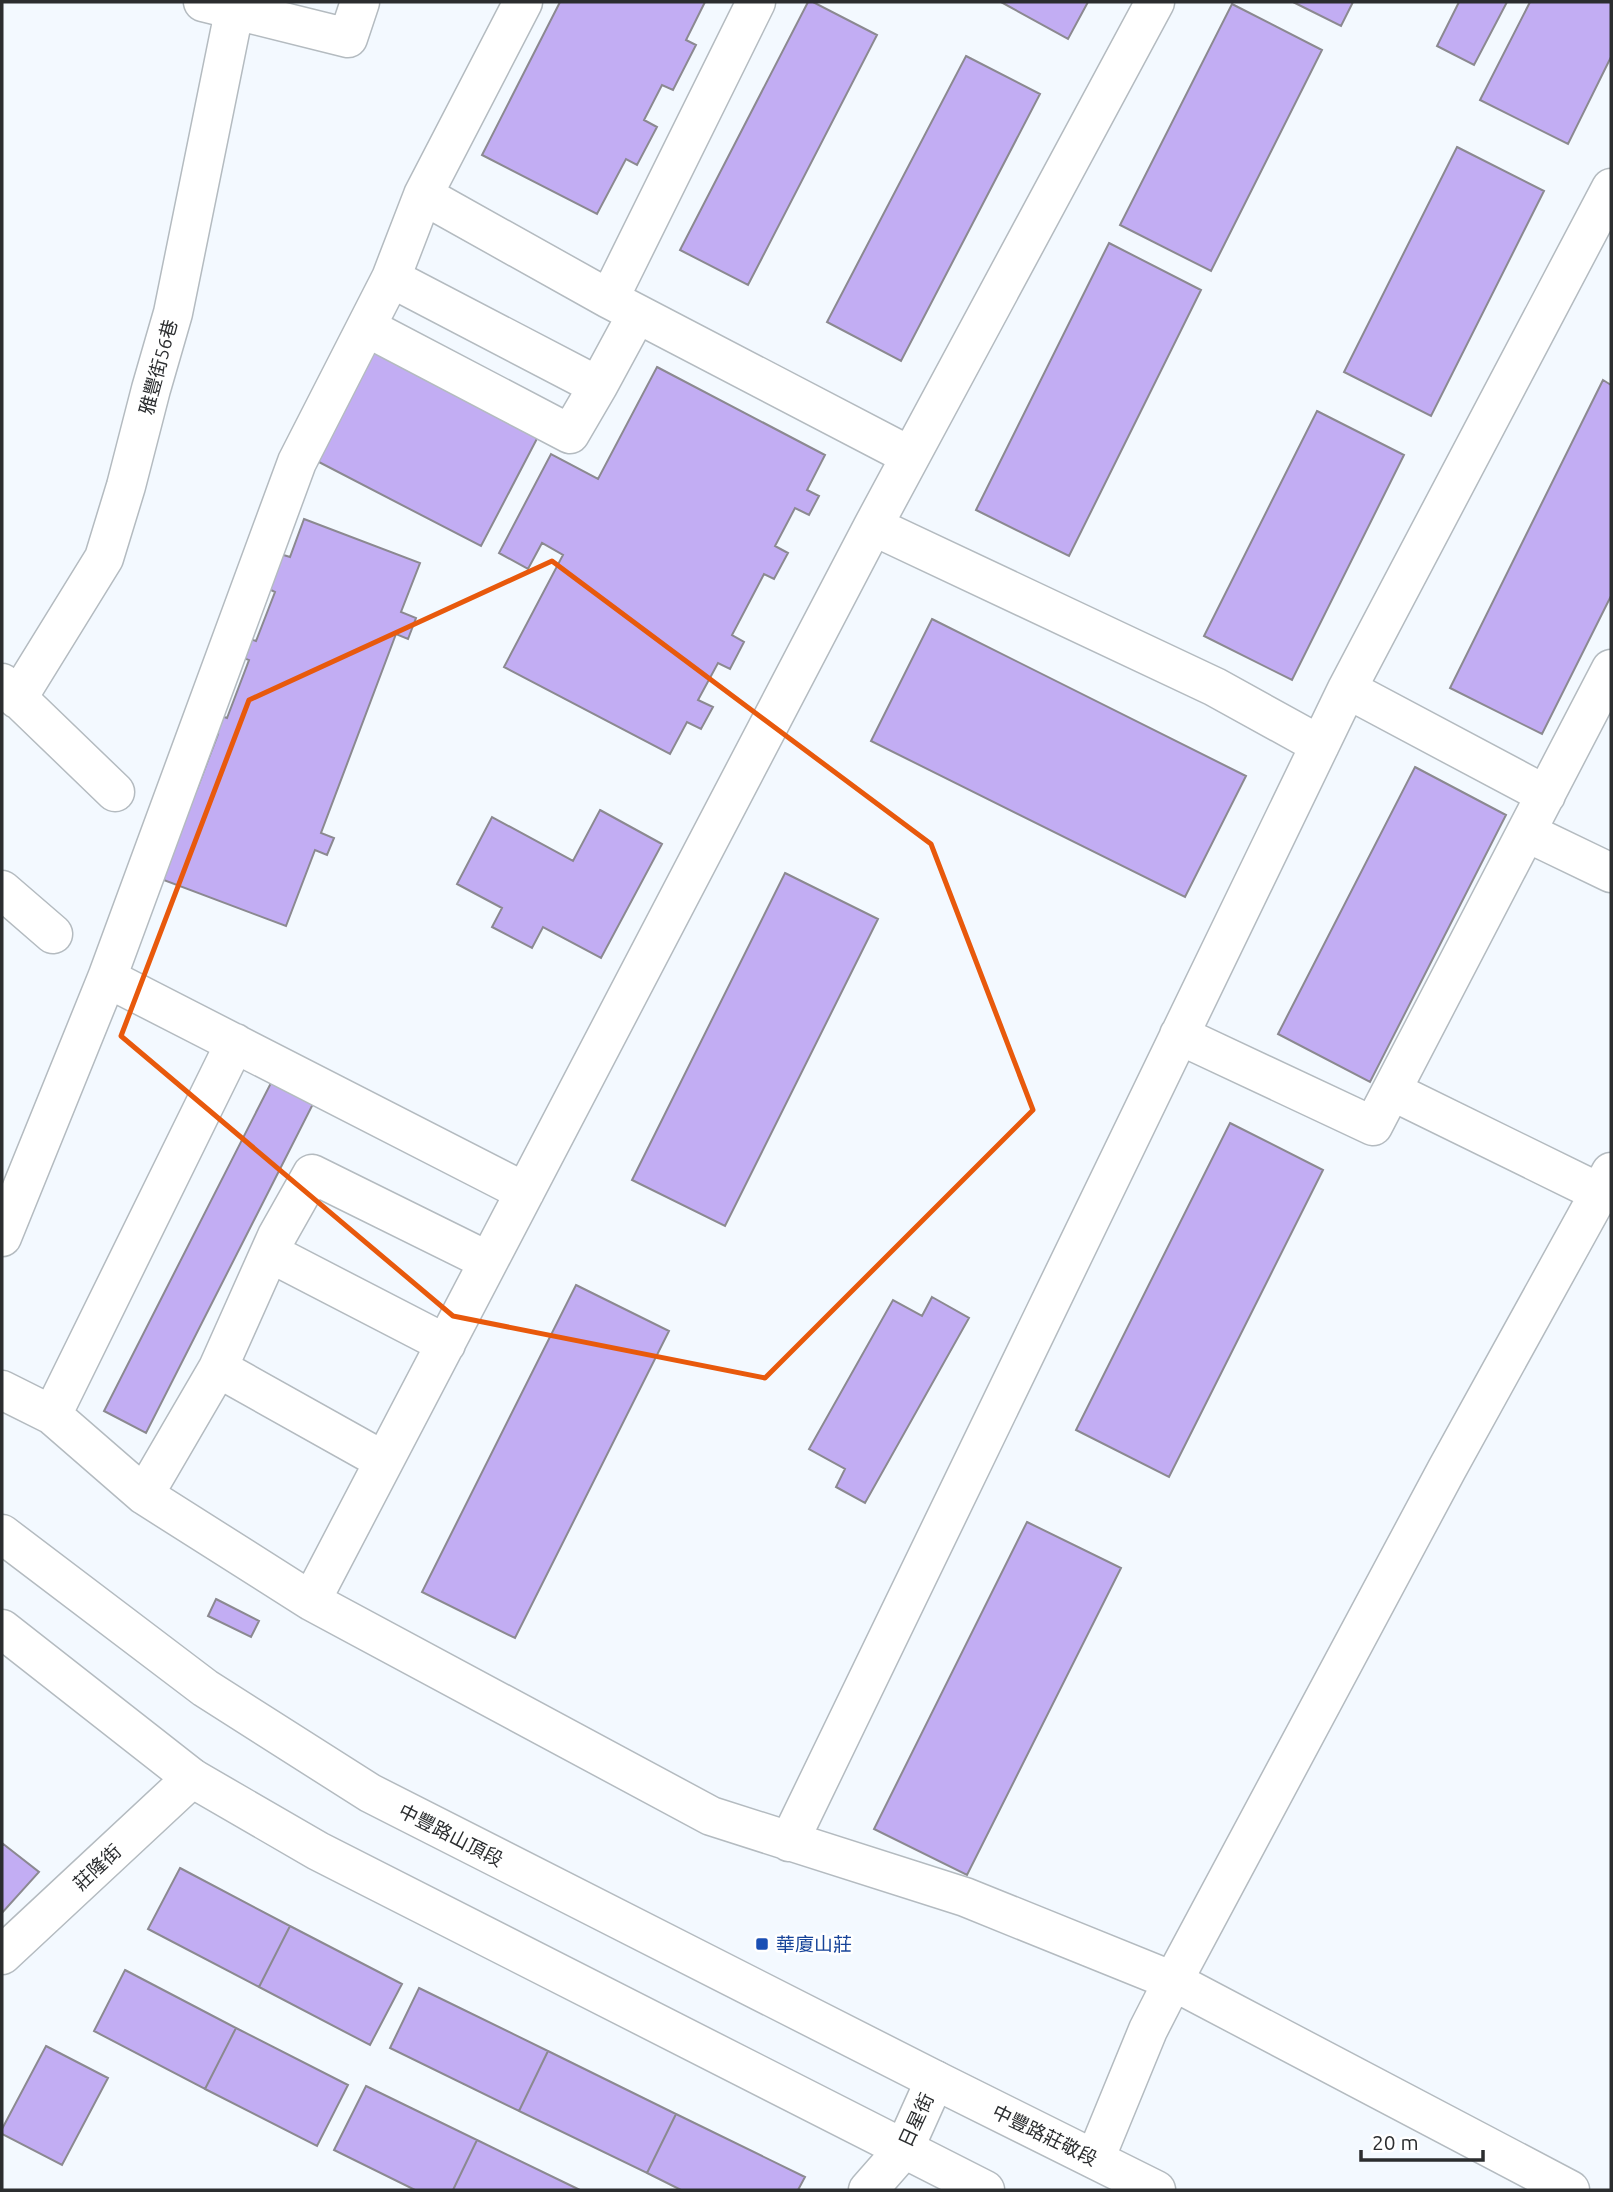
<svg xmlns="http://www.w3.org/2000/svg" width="1613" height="2192" font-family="Ubuntu,'Noto Sans TC',sans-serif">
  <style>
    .building { fill: #c2adf3; stroke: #8b8990; stroke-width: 2 }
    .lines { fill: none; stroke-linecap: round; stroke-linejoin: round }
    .minor-casing { stroke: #b4bbc0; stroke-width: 41 }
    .major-casing { stroke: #b4bbc0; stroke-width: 41 }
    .minor { stroke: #fff; stroke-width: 38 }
    .major { stroke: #fff; stroke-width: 38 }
    .marked { fill: none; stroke: #e8590c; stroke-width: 5; stroke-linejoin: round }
    .transit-dot { fill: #1a4fb4; stroke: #fff; stroke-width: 2.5 }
    .labels { text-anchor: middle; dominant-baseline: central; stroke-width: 5; stroke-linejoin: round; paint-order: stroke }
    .street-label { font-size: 19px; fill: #2b2d2f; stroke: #fff }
    .transit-label { font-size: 19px; fill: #164399; stroke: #fff; text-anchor: start }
  </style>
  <rect width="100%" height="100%" fill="#f3f9ff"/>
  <!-- building -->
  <path class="building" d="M560,2H705L686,40L696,45L673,90L662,85L644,120L657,127L637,165L626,159L597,214L482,155Z
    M808,2H813L877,35L748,285L680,250Z
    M1001,2H1088L1068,39Z
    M1293,2H1353L1341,26Z
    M1459,2H1507L1474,65L1437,46Z
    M1530,2H1611V57L1568,144L1480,100Z
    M1232,4L1322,50L1211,271L1120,225Z
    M966,56L1040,94L901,361L827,322Z
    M1457,147L1544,191L1431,416L1344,372Z
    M1109,243L1201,290L1069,556L976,510Z
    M374,345L541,431L481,546L315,460Z
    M657,367L825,455L807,490L819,496L809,515L795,508L775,546L788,553L774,579L764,574L732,635L744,642L730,669L718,663L698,700L713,707L701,729L687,722L670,754L504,667L563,555L542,543L528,569L499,553L551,454L598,479Z
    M1603,380L1611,385V596L1542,734L1450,688Z
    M1317,411L1404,455L1292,680L1204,636Z
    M304,519L420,563L401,612L416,618L408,639L396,634L321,833L334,838L327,855L315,850L286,926L153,876L197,789L218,734L209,730L215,714L227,718L249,660L235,655L241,636L256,641L275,592L265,587L277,553L290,557Z
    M932,619L1246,776L1185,897L871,741Z
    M1415,767L1506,815L1370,1082L1278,1034Z
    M600,810L662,844L601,958L543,927L532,948L492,927L502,908L457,884L492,817L573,861Z
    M785,873L878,919L725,1226L632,1180Z
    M274,1077L316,1098L146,1433L104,1411Z
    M1230,1123L1323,1170L1169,1477L1076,1430Z
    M576,1285L669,1331L515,1638L422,1592Z
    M932,1297L969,1318L865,1503L836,1487L845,1469L809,1449L893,1300L922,1316Z
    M1027,1522L1121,1568L967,1875L874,1829Z
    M216,1599L259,1621L251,1637L208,1616Z
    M2,1843L39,1872L2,1913Z
    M180,1868L290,1926L259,1987L148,1929Z
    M290,1926L402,1984L370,2045L259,1987Z
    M125,1970L236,2028L205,2089L94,2031Z
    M419,1988L548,2051L519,2111L390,2048Z
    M236,2028L348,2085L317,2146L205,2089Z
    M46,2046L108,2078L62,2165L2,2134V2129Z
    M548,2051L676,2114L647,2173L519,2111Z
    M366,2086L477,2140L453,2190H415L334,2150Z
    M676,2114L805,2177L798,2190H681L647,2173Z
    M477,2140L580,2190H453Z"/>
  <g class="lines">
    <defs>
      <path id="minor" d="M203,2L348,38L360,2
        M756,2L609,299L910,456
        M423,195L609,299
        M391,278L598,386L637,314
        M366,327L570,434L598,386
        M873,526L1215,687L1320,745
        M2,683L115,792
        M1347,689L1546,795
        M17,699L104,558L126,486L151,389L173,313L236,2
        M1526,832L1611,873
        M2,890L53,934
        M107,978L525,1192
        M1179,1035L1373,1126L1611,669
        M1392,1091L1600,1193
        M2,1237L107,978L297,462L391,278L423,195L523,2
        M270,1253L446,1344
        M218,1368L277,1236L312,1174L488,1261
        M2,1390L52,1415L144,1495L311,1601L711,1816L965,1897L1173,1981L1148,2030L1095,2159
        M52,1415L235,1043
        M144,1495L218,1368L384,1461
        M311,1601L873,526L1155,2
        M789,1842L1347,689L1611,188
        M2,1955L192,1778
        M868,2190L904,2149L935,2080
        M1570,2190L1173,1981L1447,1469L1611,1172"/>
      <path id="major" d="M2,1534L205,1688L370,1793L935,2080L1156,2190
        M2,1629L192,1778L318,1851L985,2190"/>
    </defs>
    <!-- minor casing -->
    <use href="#minor" class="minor-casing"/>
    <!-- major casing -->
    <use href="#major" class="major-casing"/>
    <!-- minor -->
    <use href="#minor" class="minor"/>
    <!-- major -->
    <use href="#major" class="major"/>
  </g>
  <!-- marked area -->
  <path class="marked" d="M552,561L931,844L1033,1110L765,1378L453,1316L121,1036L249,700Z"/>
  <!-- markers -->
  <rect class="transit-dot" x="755" y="1937" width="14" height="14" rx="3.5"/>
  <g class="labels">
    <!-- street labels -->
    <g class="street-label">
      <text transform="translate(158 367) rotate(-75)">雅豐街56巷</text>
      <text transform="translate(451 1835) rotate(27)">中豐路山頂段</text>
      <text transform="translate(97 1867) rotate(-43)">莊隆街</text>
      <text transform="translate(916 2120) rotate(-65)">日星街</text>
      <text transform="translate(1045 2135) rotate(26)">中豐路莊敬段</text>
    </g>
    <!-- transit labels -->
    <g class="transit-label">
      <text x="776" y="1944">華廈山莊</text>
    </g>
  </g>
  <!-- border -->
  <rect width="1613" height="2192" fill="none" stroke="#2b2d2f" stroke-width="7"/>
  <!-- scale -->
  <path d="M1361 2150v10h122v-10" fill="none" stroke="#2b2d2f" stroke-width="3.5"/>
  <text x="1372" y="2150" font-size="21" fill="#2b2d2f" stroke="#ffffff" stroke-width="5" paint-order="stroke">20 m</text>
</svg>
